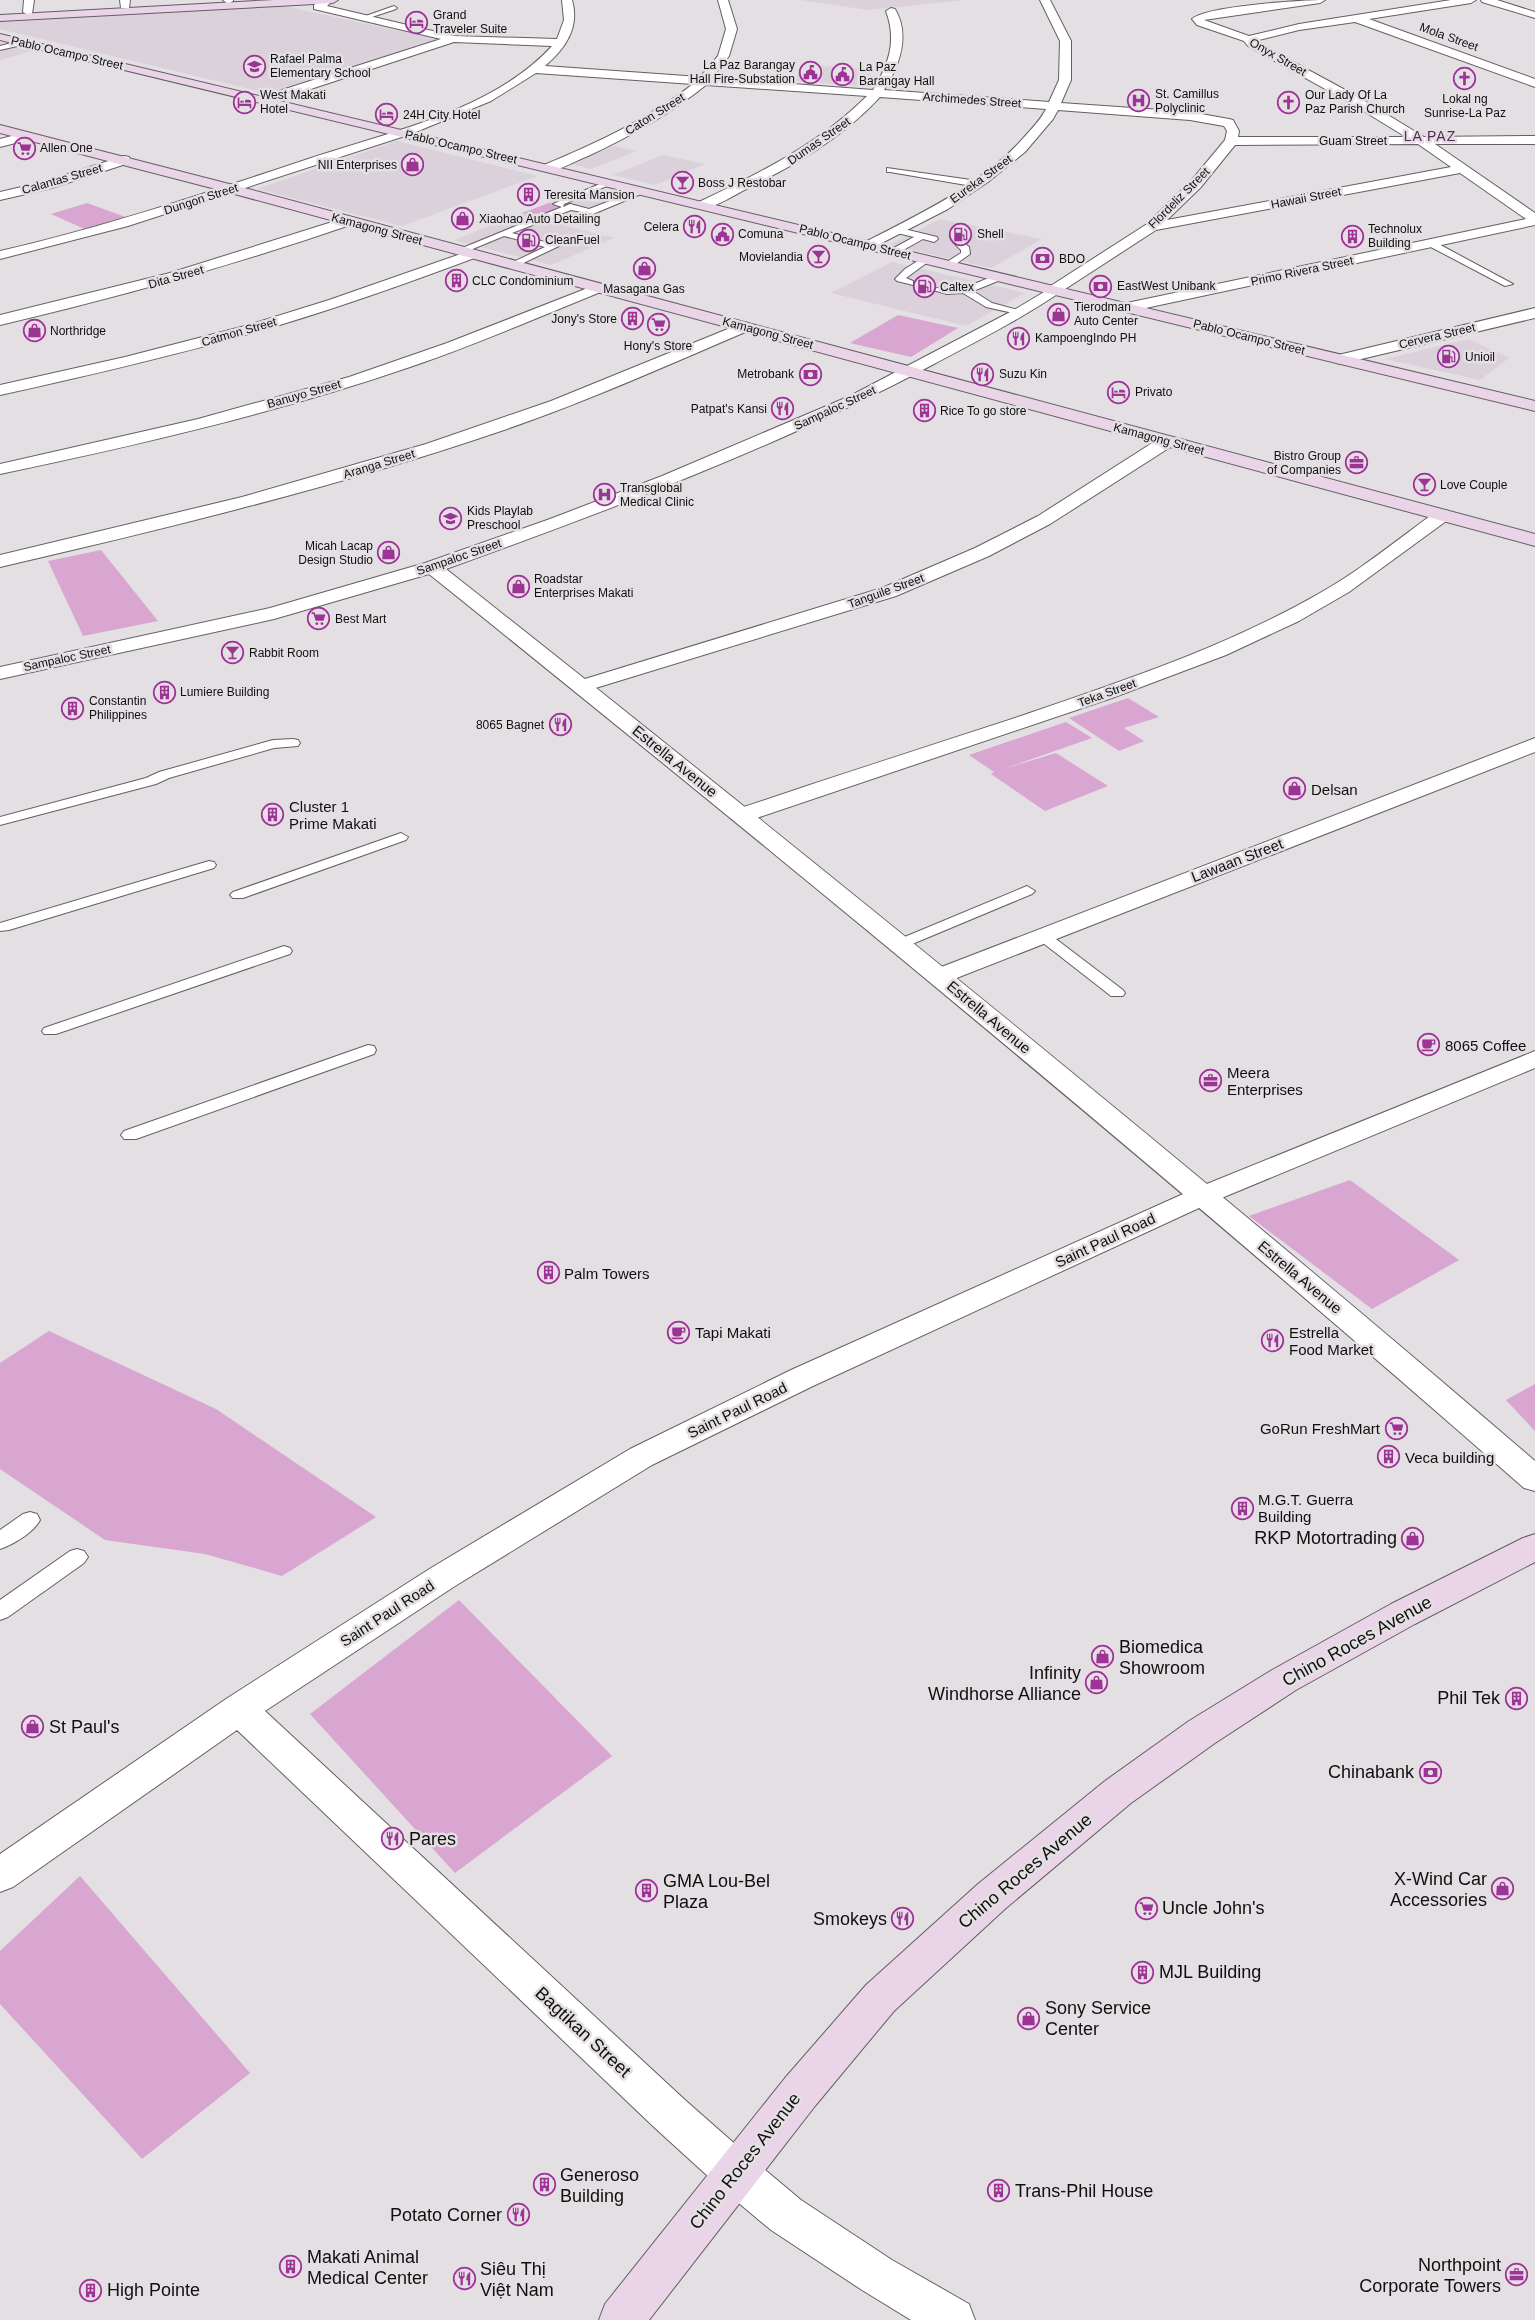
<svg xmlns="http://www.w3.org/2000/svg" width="1535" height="2320" font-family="Arial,sans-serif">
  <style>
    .built { fill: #dbd1da }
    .green { fill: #d8a6d1 }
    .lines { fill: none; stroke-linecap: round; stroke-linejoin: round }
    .service-casing { stroke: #635f62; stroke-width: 2 }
    .minor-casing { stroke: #635f62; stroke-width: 2 }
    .tertiary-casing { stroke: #635f62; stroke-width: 2 }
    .secondary-casing { stroke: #635f62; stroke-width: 2 }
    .service { fill: #fff; fill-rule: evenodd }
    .minor { fill: #fff; fill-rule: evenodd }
    .tertiary { fill: #fff; fill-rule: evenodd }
    .secondary { fill: #e9d5e7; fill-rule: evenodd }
    .labels { text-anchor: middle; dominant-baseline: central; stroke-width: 5; stroke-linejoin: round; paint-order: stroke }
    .far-poi-label { font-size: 12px; fill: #100f10; stroke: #e3dfe3; text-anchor: start }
    .far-street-label { font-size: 12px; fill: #100f10; stroke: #e3dfe3 }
    .far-neighbourhood-label { font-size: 14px; letter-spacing: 1px; fill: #5c2857; stroke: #e3dfe3 }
    .street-label { font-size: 15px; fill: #100f10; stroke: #e3dfe3 }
    .poi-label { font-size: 15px; fill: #100f10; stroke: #e3dfe3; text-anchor: start }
    .near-poi-label { font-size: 18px; fill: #100f10; stroke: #e3dfe3; text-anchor: start }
    .near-street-label { font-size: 18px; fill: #100f10; stroke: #e3dfe3 }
  </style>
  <rect width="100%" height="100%" fill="#e3dfe3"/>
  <!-- built -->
  <path class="built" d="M800,0H965L868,10Z
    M279,5L442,40L266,93L0,29V21Z
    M0,42L38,49L0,60Z
    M805,65L874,69L863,86L793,81Z
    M397,141L538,176L402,226L257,189Z
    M614,146L637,151L591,169L569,164Z
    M663,155L705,164L655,185L613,175Z
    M586,188L634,198L566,226L614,238L551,265L454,240Z
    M940,219L1042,239L991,268L889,245Z
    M892,262L1025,293L966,326L831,293Z
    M1469,339L1509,358L1480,380L1385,359Z"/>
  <!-- green -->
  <path class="green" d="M87,203L131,219L89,231L51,214Z
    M549,203L565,206L538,217L522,213Z
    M898,315L958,328L911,357L850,343Z
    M101,550L158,621L83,636L48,561Z
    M1128,698L1159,717L1124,728L1144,741L1119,751L1069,718Z
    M1066,722L1092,738L1003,769L1056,753L1108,786L1045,811L991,774L994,772L969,755Z
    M1350,1180L1459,1260L1372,1309L1249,1216Z
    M49,1331L216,1409L376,1517L282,1576L205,1554L105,1540L0,1469V1363Z
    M1535,1384V1431L1506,1400Z
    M459,1600L612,1756L455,1873L310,1714Z
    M80,1876L250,2073L142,2159L0,2004V1951Z"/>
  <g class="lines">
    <defs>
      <path id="service" d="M394,6L397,8L396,9L363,20L360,18Z
        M23,40H26V44L0,50V46Z
        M887,168L978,181L982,184L978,187L890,172H887Z
        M607,181L614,183L564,204L563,207L570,204L589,209L641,189L648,191L593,214L571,210L512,233L559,246L515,267L507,265L545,247L504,236L463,253L455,251L562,207L553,204Z
        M900,228L937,237L938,239L934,242L923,239L898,253H892V249L914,237L897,233L896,231Z
        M1427,241H1433L1513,284L1505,286L1427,245Z
        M957,242H963L969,247L970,254L953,266H947V262L961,253V250L955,244Z
        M924,257L932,259L906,278L913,281V285L897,281L895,279L905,269Z
        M1000,274L1005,277L1003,279L973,291L992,303L1022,311V315L986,307L963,293L947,294L933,290C939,285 949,289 957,288C972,287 985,278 1000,274Z
        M293,739L298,740L300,743L298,746L274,748L169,778L156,784L0,825V817L146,778L159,772L273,740Z
        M401,833L408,837L406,840L243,898H233L230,895L233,892Z
        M209,861L214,862L216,865L214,868L9,930L0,931V923Z
        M1027,886L1035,891L1032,894L905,947H895L892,944L895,941Z
        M1043,931L1048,933L1123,990L1125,993L1123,996H1111L1038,939L1035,936L1038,933Z
        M284,946L290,948L292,951L290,954L56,1034H44L42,1031L44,1028Z
        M368,1045L374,1046L376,1050L374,1054L136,1139H124L121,1135L124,1131Z
        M30,1512L37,1514L40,1520C34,1532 13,1545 0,1549V1530L23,1514Z
        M77,1549L84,1551L88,1557L84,1563L8,1617L0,1620V1600L70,1551Z"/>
      <path id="minor" d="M24,0H34L32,14L28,15L23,12Z
        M120,0H130L129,8H121Z
        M223,0H233V1L228,4Z
        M321,0H333L327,6L454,36L557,39L564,20L562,0H572C580,28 565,49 545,66L700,77L718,56L726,29L718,0H728L737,29L729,56L712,78L873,90C889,64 897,41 886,11L891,8L895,9C911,36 899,66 884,90L1049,102L1059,80L1060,41L1040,0H1050L1071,41V80L1061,103L1190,112L1229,119L1233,120L1239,131L1238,137H1406L1352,104L1248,46L1244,41L1197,25L1192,19C1205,6 1303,0 1325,0L1320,3L1204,20L1249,36L1299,24L1451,0H1476L1471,3L1369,19L1535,79V87L1355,22L1299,30L1255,41L1360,98L1424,137L1535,136V144H1435L1535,213V225L1127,312L1122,310L1119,307L1122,304L1526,219L1460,173L1156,230L1059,293H1049L1047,290L1049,287L1147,224L1191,181L1225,140L1227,131L1224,126L1190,120L1058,110L1053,119L1025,152L988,182L948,209L870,249L863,245L865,242C922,213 985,183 1027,134C1034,126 1041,119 1046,109L880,97C842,138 795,165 746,189C733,196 719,205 704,209L699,208L697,205L699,202C760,173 819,144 867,96L706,85C670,114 631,136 588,156C575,161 562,169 549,172L542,168L544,165C597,143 648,119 693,84L536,73L491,101L411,134L128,226L0,259V251C105,227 206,193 308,159C388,132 493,111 552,46L454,42L268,103H260L258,100L260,97L441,39L314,9V5ZM1418,144L1451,167L1167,220L1201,187L1235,145Z
        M1481,0H1497L1535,12V18L1482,2Z
        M27,132L33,136L31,139L0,147V139Z
        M124,156L129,157L130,160L129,163L52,188L0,200V192L43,182Z
        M348,217L353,218L355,221L353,224C237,264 120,297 0,325V315L170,273Z
        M472,250L477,251L479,254L477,257C413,281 349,304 283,324C190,352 95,374 0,395V385L125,357L245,326L329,300Z
        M598,284L605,288L603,291C539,317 475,345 410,367C276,413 138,445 0,474V464L198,419L349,377L447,343Z
        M1535,308V318L1340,364L1334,362L1332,359L1334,356Z
        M745,322L750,324L753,327L750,330C668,365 586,402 501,431C337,487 168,528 0,567V555L242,497L426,444L551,401Z
        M1166,437L1172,438L1175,442L1172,446L1050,524L989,556L896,596L589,690L582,692L575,690L572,686L575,682L882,588L975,548L1038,516L1160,438Z
        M1443,510L1449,511L1452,515L1449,519L1349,592L1299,621L1226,655L1112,698L751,820L743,822L735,820L732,815L735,810C830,778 925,747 1021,716C1123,681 1226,647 1320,593C1361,570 1398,539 1437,511Z
        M1535,738V752L949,981L940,983L931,981L928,976L931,971Z
        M1535,1051V1068L1212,1202L813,1386L652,1465L455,1586L265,1711L685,2100L752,2159L758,2174L752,2189L737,2195L722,2189L655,2128L237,1730L13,1887L0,1892V1854L226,1699L431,1568L630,1449L791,1370L1192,1190Z"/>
      <path id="tertiary" d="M1054,286L1059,287L1061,290L1059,293C1019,320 977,341 934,364C778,447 612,509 446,569C814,860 1179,1155 1535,1461V1491L1524,1488C1166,1174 800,872 429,574L274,619L0,679V667L270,608L425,563L550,519L662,476L850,396L1014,310Z
        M737,2153L752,2159L801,2200L892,2260L969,2304L975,2320H911L862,2290L771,2230L722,2189L716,2174L722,2159Z"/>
      <path id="secondary" d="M274,0H338L333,3L0,21V15Z
        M0,34L1535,401V411L0,40Z
        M0,125L237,186L1535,534V546L227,192L0,133Z
        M1535,1534V1562L1415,1624L1296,1690L1215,1743L1131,1803L1006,1908L894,2011L815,2106L649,2320H599L605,2304L785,2078L866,1985L978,1884L1105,1781L1189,1721L1272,1670L1391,1604L1523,1538Z"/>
    </defs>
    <!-- service casing -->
    <use href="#service" class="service-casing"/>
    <!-- minor casing -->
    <use href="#minor" class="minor-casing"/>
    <!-- tertiary casing -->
    <use href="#tertiary" class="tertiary-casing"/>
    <!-- secondary casing -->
    <use href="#secondary" class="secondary-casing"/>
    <!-- service -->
    <use href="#service" class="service"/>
    <!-- minor -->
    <use href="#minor" class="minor"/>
    <!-- tertiary -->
    <use href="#tertiary" class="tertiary"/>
    <!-- secondary -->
    <use href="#secondary" class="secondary"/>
  </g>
  <!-- icons -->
  <defs>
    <symbol id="hotel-ring" viewBox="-11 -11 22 22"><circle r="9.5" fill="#e3dfe3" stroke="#9d3395" stroke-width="1.5"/><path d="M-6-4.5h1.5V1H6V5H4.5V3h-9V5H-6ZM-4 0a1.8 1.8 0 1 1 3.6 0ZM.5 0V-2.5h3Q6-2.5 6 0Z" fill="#9d3395"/></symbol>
    <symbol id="school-ring" viewBox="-11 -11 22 22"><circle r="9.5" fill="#e3dfe3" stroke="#9d3395" stroke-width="1.5"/><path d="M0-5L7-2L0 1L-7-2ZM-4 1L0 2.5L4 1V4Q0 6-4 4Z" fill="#9d3395"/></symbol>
    <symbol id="civic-ring" viewBox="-11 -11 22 22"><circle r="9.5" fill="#e3dfe3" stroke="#9d3395" stroke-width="1.5"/><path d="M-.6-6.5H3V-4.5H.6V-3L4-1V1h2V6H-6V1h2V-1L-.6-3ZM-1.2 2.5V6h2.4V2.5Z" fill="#9d3395"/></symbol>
    <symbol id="church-ring" viewBox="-11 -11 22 22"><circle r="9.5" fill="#e3dfe3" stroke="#9d3395" stroke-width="1.5"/><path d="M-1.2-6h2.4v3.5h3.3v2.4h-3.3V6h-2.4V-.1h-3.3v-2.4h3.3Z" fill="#9d3395"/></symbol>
    <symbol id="hospital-ring" viewBox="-11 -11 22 22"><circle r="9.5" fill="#e3dfe3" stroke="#9d3395" stroke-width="1.5"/><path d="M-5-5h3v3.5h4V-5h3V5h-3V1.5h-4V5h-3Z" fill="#9d3395"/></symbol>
    <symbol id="supermarket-ring" viewBox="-11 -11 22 22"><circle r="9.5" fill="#e3dfe3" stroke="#9d3395" stroke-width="1.5"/><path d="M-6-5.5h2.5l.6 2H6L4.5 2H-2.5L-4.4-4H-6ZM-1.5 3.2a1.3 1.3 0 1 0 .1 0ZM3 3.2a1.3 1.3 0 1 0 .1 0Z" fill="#9d3395"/></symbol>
    <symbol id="shop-ring" viewBox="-11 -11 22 22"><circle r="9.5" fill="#e3dfe3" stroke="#9d3395" stroke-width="1.5"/><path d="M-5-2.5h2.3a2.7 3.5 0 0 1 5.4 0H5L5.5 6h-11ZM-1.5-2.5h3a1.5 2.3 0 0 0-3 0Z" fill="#9d3395"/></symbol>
    <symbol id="bar-ring" viewBox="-11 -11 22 22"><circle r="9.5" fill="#e3dfe3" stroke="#9d3395" stroke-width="1.5"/><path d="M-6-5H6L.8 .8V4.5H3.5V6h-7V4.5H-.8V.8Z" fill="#9d3395"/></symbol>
    <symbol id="building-ring" viewBox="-11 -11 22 22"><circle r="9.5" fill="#e3dfe3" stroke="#9d3395" stroke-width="1.5"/><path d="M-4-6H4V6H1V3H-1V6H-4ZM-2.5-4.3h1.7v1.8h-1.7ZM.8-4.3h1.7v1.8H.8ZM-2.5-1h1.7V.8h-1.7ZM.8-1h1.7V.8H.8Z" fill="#9d3395"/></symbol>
    <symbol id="restaurant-ring" viewBox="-11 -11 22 22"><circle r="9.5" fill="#e3dfe3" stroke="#9d3395" stroke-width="1.5"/><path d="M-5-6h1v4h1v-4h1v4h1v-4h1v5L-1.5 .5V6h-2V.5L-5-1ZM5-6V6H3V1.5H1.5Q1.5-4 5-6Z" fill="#9d3395"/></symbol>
    <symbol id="fuel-ring" viewBox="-11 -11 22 22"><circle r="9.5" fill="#e3dfe3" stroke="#9d3395" stroke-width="1.5"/><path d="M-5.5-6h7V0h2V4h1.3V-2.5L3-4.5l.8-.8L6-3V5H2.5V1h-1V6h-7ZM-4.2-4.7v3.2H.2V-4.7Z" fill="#9d3395"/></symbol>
    <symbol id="bank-ring" viewBox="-11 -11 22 22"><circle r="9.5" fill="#e3dfe3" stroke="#9d3395" stroke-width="1.5"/><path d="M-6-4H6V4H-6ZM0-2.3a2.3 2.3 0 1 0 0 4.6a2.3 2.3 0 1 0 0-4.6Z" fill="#9d3395"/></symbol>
    <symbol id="office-ring" viewBox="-11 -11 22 22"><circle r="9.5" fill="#e3dfe3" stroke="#9d3395" stroke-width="1.5"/><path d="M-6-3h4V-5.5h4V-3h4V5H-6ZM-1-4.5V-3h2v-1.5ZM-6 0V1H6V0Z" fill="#9d3395"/></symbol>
    <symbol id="cafe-ring" viewBox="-11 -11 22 22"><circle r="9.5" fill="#e3dfe3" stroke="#9d3395" stroke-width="1.5"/><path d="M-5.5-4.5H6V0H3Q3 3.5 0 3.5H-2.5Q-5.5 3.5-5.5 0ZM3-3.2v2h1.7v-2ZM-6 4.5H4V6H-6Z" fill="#9d3395"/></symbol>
  </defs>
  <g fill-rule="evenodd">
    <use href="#hotel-ring" x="404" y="10" width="25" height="25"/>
    <use href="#school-ring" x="242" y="54" width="25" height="25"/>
    <use href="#civic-ring" x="798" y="60" width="25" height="25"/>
    <use href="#civic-ring" x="830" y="62" width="25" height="25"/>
    <use href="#church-ring" x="1452" y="66" width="25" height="25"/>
    <use href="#hospital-ring" x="1126" y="88" width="25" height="25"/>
    <use href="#hotel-ring" x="232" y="90" width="25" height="25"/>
    <use href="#church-ring" x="1276" y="90" width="25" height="25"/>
    <use href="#hotel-ring" x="374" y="102" width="25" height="25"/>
    <use href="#supermarket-ring" x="12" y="136" width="25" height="25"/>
    <use href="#shop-ring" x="400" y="152" width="25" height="25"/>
    <use href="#bar-ring" x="670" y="170" width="25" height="25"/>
    <use href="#building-ring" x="516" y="182" width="25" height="25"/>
    <use href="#shop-ring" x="450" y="206" width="25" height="25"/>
    <use href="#restaurant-ring" x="682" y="214" width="25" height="25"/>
    <use href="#civic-ring" x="710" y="222" width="25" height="25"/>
    <use href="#fuel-ring" x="948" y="222" width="25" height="25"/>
    <use href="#building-ring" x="1340" y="224" width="25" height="25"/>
    <use href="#fuel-ring" x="516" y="228" width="25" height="25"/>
    <use href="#bar-ring" x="806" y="244" width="25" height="25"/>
    <use href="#bank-ring" x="1030" y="246" width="25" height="25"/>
    <use href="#shop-ring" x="632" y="256" width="25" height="25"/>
    <use href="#building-ring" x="444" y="268" width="25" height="25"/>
    <use href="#bank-ring" x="1088" y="274" width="25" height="25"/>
    <use href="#fuel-ring" x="912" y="274" width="25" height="25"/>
    <use href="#shop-ring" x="1046" y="302" width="25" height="25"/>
    <use href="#building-ring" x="620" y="306" width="25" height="25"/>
    <use href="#supermarket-ring" x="646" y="312" width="25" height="25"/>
    <use href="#shop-ring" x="22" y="318" width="25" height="25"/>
    <use href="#restaurant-ring" x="1006" y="326" width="25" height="25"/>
    <use href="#fuel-ring" x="1436" y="344" width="25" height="25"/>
    <use href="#bank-ring" x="798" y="362" width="25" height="25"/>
    <use href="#restaurant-ring" x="970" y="362" width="25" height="25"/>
    <use href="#hotel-ring" x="1106" y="380" width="25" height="25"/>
    <use href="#restaurant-ring" x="770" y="396" width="25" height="25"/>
    <use href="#building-ring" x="912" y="398" width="25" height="25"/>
    <use href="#office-ring" x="1344" y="450" width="25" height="25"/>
    <use href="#bar-ring" x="1412" y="472" width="25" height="25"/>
    <use href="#hospital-ring" x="592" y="482" width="25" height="25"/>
    <use href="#school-ring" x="438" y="506" width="25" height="25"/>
    <use href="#shop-ring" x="376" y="540" width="25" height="25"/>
    <use href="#shop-ring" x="506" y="574" width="25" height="25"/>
    <use href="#supermarket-ring" x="306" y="606" width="25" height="25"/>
    <use href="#bar-ring" x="220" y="640" width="25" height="25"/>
    <use href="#building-ring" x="152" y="680" width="25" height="25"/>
    <use href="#building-ring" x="60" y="696" width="25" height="25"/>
    <use href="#restaurant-ring" x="548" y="712" width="25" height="25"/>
    <use href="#shop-ring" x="1282" y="776" width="25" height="25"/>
    <use href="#building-ring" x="260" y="802" width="25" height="25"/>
    <use href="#cafe-ring" x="1416" y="1032" width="25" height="25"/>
    <use href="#office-ring" x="1198" y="1068" width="25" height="25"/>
    <use href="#building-ring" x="536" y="1260" width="25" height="25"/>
    <use href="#cafe-ring" x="666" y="1320" width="25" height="25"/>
    <use href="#restaurant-ring" x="1260" y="1328" width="25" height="25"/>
    <use href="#supermarket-ring" x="1384" y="1416" width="25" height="25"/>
    <use href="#building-ring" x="1376" y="1444" width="25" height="25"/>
    <use href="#building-ring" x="1230" y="1496" width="25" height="25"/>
    <use href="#shop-ring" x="1400" y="1526" width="25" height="25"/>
    <use href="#shop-ring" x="1090" y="1644" width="25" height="25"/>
    <use href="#shop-ring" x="1084" y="1670" width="25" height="25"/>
    <use href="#building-ring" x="1504" y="1686" width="25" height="25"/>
    <use href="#shop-ring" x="20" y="1714" width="25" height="25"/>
    <use href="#bank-ring" x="1418" y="1760" width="25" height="25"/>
    <use href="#restaurant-ring" x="380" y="1826" width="25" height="25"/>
    <use href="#shop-ring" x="1490" y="1876" width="25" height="25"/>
    <use href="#building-ring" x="634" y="1878" width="25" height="25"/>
    <use href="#supermarket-ring" x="1134" y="1896" width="25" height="25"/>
    <use href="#restaurant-ring" x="890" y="1906" width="25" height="25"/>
    <use href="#building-ring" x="1130" y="1960" width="25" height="25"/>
    <use href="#shop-ring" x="1016" y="2006" width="25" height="25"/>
    <use href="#building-ring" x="532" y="2172" width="25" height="25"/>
    <use href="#building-ring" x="986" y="2178" width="25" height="25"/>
    <use href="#restaurant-ring" x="506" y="2202" width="25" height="25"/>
    <use href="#building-ring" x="278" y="2254" width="25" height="25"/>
    <use href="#office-ring" x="1504" y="2262" width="25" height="25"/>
    <use href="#restaurant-ring" x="452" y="2266" width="25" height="25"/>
    <use href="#building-ring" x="78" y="2278" width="25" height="25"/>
  </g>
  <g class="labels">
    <!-- far-poi labels -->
    <g class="far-poi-label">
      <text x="433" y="15">Grand<tspan x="433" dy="14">Traveler Suite</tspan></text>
      <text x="270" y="59">Rafael Palma<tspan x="270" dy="14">Elementary School</tspan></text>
      <text x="795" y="65" text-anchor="end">La Paz Barangay<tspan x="795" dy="14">Hall Fire-Substation</tspan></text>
      <text x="859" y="67">La Paz<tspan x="859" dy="14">Barangay Hall</tspan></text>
      <text x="1155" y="94">St. Camillus<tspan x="1155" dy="14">Polyclinic</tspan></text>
      <text x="260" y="95">West Makati<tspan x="260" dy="14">Hotel</tspan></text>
      <text x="1305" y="95">Our Lady Of La<tspan x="1305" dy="14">Paz Parish Church</tspan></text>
      <text x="1465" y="99" text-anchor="middle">Lokal ng<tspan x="1465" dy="14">Sunrise-La Paz</tspan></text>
      <text x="403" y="115">24H City Hotel</text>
      <text x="40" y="148">Allen One</text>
      <text x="397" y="165" text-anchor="end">NII Enterprises</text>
      <text x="698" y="183">Boss J Restobar</text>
      <text x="544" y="195">Teresita Mansion</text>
      <text x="479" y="219">Xiaohao Auto Detailing</text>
      <text x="679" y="227" text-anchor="end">Celera</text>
      <text x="1368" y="229">Technolux<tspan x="1368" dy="14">Building</tspan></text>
      <text x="738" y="234">Comuna</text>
      <text x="977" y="234">Shell</text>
      <text x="545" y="240">CleanFuel</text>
      <text x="803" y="257" text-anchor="end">Movielandia</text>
      <text x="1059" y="259">BDO</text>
      <text x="472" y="281">CLC Condominium</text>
      <text x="1117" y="286">EastWest Unibank</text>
      <text x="940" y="287">Caltex</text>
      <text x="644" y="289" text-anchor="middle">Masagana Gas</text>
      <text x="1074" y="307">Tierodman<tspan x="1074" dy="14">Auto Center</tspan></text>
      <text x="617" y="319" text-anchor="end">Jony's Store</text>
      <text x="50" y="331">Northridge</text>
      <text x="1035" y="338">KampoengIndo PH</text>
      <text x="658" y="346" text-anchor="middle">Hony's Store</text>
      <text x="1465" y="357">Unioil</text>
      <text x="794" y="374" text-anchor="end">Metrobank</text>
      <text x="999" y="374">Suzu Kin</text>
      <text x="1135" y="392">Privato</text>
      <text x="767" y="409" text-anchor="end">Patpat's Kansi</text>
      <text x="940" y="411">Rice To go store</text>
      <text x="1341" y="456" text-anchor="end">Bistro Group<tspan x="1341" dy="14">of Companies</tspan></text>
      <text x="1440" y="485">Love Couple</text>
      <text x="620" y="488">Transglobal<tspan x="620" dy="14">Medical Clinic</tspan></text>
      <text x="467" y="511">Kids Playlab<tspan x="467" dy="14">Preschool</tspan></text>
      <text x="373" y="546" text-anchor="end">Micah Lacap<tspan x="373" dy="14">Design Studio</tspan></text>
      <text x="534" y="579">Roadstar<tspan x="534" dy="14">Enterprises Makati</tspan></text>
      <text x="335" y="619">Best Mart</text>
      <text x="249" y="653">Rabbit Room</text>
      <text x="180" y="692">Lumiere Building</text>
      <text x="89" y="701">Constantin<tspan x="89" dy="14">Philippines</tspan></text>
      <text x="544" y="725" text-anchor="end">8065 Bagnet</text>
    </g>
    <!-- far-street labels -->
    <g class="far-street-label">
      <text transform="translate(1449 37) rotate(20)">Mola Street</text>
      <text transform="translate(67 53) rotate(13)">Pablo Ocampo Street</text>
      <text transform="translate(1278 57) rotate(30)">Onyx Street</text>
      <text transform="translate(972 100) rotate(4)">Archimedes Street</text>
      <text transform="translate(655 114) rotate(-32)">Caton Street</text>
      <text transform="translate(819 141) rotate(-35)">Dumas Street</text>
      <text x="1353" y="141">Guam Street</text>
      <text transform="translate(461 147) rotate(13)">Pablo Ocampo Street</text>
      <text transform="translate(62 179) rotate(-16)">Calantas Street</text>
      <text transform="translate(981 179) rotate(-36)">Eureka Street</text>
      <text transform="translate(1179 198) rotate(-45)">Flordeliz Street</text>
      <text transform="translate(1306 198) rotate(-11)">Hawaii Street</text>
      <text transform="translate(201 199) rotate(-18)">Dungon Street</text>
      <text transform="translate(377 229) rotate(15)">Kamagong Street</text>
      <text transform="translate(855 242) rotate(14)">Pablo Ocampo Street</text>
      <text transform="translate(1302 271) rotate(-12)">Primo Rivera Street</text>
      <text transform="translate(176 277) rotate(-16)">Dita Street</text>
      <text transform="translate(239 332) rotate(-16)">Catmon Street</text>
      <text transform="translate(768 333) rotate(15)">Kamagong Street</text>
      <text transform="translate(1437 336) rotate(-13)">Cervera Street</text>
      <text transform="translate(1249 337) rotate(14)">Pablo Ocampo Street</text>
      <text transform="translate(304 394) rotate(-16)">Banuyo Street</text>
      <text transform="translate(835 408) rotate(-25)">Sampaloc Street</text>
      <text transform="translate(1159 439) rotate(15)">Kamagong Street</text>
      <text transform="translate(379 464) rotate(-17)">Aranga Street</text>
      <text transform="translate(459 557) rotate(-19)">Sampaloc Street</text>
      <text transform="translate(886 591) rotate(-20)">Tanguile Street</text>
      <text transform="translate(67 658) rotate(-12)">Sampaloc Street</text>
      <text transform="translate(1107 693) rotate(-20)">Teka Street</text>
    </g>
    <!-- far-neighbourhood labels -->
    <g class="far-neighbourhood-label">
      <text x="1430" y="136">LA PAZ</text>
    </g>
    <!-- street labels -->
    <g class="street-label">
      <text transform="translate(675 761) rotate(39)">Estrella Avenue</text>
      <text transform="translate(1237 860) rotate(-21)">Lawaan Street</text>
      <text transform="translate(989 1017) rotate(40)">Estrella Avenue</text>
      <text transform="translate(1105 1240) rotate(-25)">Saint Paul Road</text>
      <text transform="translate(1300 1277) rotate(40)">Estrella Avenue</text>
      <text transform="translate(737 1410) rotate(-26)">Saint Paul Road</text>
      <text transform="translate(387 1613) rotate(-33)">Saint Paul Road</text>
    </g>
    <!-- poi labels -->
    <g class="poi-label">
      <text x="1311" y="789">Delsan</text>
      <text x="289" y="806">Cluster 1<tspan x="289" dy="17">Prime Makati</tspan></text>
      <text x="1445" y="1045">8065 Coffee</text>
      <text x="1227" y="1072">Meera<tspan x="1227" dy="17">Enterprises</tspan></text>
      <text x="564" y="1273">Palm Towers</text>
      <text x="695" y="1332">Tapi Makati</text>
      <text x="1289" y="1332">Estrella<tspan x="1289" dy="17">Food Market</tspan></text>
      <text x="1380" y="1428" text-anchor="end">GoRun FreshMart</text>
      <text x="1405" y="1457">Veca building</text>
      <text x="1258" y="1499">M.G.T. Guerra<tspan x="1258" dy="17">Building</tspan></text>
    </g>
    <!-- near-poi labels -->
    <g class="near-poi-label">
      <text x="1397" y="1538" text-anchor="end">RKP Motortrading</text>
      <text x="1119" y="1647">Biomedica<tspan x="1119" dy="21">Showroom</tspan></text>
      <text x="1081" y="1673" text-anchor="end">Infinity<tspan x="1081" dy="21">Windhorse Alliance</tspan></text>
      <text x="1500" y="1698" text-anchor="end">Phil Tek</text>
      <text x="49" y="1727">St Paul's</text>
      <text x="1414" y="1772" text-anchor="end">Chinabank</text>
      <text x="409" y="1839">Pares</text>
      <text x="1487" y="1879" text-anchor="end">X-Wind Car<tspan x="1487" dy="21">Accessories</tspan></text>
      <text x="663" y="1881">GMA Lou-Bel<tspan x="663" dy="21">Plaza</tspan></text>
      <text x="1162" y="1908">Uncle John's</text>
      <text x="887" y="1919" text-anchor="end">Smokeys</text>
      <text x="1159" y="1972">MJL Building</text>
      <text x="1045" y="2008">Sony Service<tspan x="1045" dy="21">Center</tspan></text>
      <text x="560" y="2175">Generoso<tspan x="560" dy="21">Building</tspan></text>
      <text x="1015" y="2191">Trans-Phil House</text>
      <text x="502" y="2215" text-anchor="end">Potato Corner</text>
      <text x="307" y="2257">Makati Animal<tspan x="307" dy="21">Medical Center</tspan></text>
      <text x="1501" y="2265" text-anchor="end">Northpoint<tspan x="1501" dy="21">Corporate Towers</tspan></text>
      <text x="480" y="2269">Siêu Thị<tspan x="480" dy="21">Việt Nam</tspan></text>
      <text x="107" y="2290">High Pointe</text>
    </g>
    <!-- near-street labels -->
    <g class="near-street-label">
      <text transform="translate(1357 1641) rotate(-29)">Chino Roces Avenue</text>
      <text transform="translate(1025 1871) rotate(-40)">Chino Roces Avenue</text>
      <text transform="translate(583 2032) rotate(43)">Bagtikan Street</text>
      <text transform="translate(745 2161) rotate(-52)">Chino Roces Avenue</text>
    </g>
  </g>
</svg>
